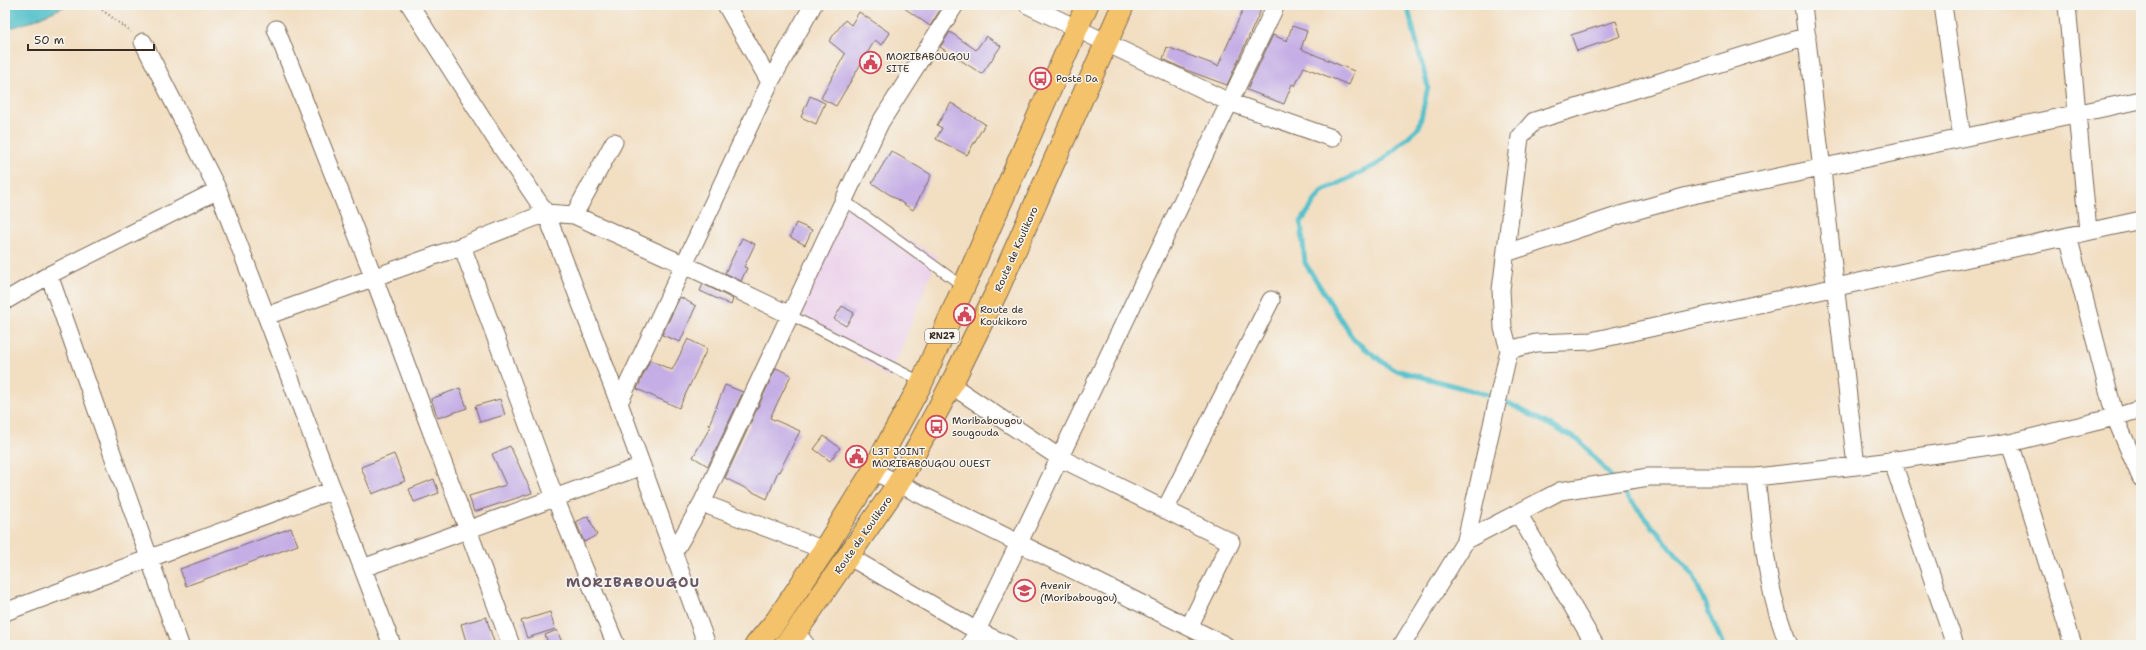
<svg xmlns="http://www.w3.org/2000/svg" width="2146" height="650" font-family="'Shantell Sans',sans-serif">
  <style>
    .built { fill: #ecd1ea }
    .water { fill: #53c0ca; stroke: #477574 }
    .lines { fill: none; stroke-linecap: round; stroke-linejoin: round }
    .stream { stroke: #53c0ca; stroke-width: 5 }
    .building { fill: #c5aee5 }
    .service-casing { stroke: #7b6957; stroke-width: 11 }
    .minor-casing { stroke: #7b6957; stroke-width: 19 }
    .primary-casing { stroke: #7b6957; stroke-width: 24 }
    .path { stroke: #7b6957; stroke-width: 2.5; stroke-dasharray: 1 3; stroke-linecap: butt }
    .service { stroke: #fff; stroke-width: 9 }
    .minor { stroke: #fff; stroke-width: 17 }
    .primary { stroke: #f3c26a; stroke-width: 22 }
    .labels { text-anchor: middle; dominant-baseline: central; stroke-width: 3; stroke-linejoin: round; paint-order: stroke }
    .shield { fill: #f6f6f2; stroke: #73675e; stroke-width: 1 }
    .shield-label { font-size: 9px; font-weight: bold; fill: #3b2a1e }
    .poi-label { font-size: 10px; fill: #3b2a1e; stroke: #f6f6f2; text-anchor: start }
    .street-label { font-size: 10px; fill: #3b2a1e; stroke: #f6f6f2 }
    .district-label { font-size: 14px; font-weight: bold; letter-spacing: 1px; fill: #6b5864; stroke: #f6f6f2 }
  </style>
  <rect width="100%" height="100%" fill="#f6f6f2"/>
  <filter id="ink" filterUnits="userSpaceOnUse"><feTurbulence type="fractalNoise" baseFrequency=".025" numOctaves="2"/><feDisplacementMap in="SourceGraphic" scale="8" xChannelSelector="R" yChannelSelector="G"/><feConvolveMatrix kernelMatrix="1 2 1 2 8 2 1 2 1" color-interpolation-filters="sRGB"/></filter>
  <filter id="wash" filterUnits="userSpaceOnUse"><feTurbulence type="fractalNoise" baseFrequency=".012" numOctaves="4" result="noise"/><feDisplacementMap in="SourceGraphic" scale="16" xChannelSelector="R" yChannelSelector="G"/><feGaussianBlur stdDeviation="0.9" result="paint"/><feColorMatrix in="noise" values="0 0 0 0 0 0 0 0 0 0 0 0 0 0 0 0 0 1.4 0 .05"/><feComposite in="paint" operator="in"/></filter>
  <g filter="url(#wash)">
    <rect width="100%" height="100%" fill="#f2dec1"/>
    <!-- built -->
    <path class="built" d="M846,206L938,256L889,379L799,312Z"/>
    <!-- water -->
    <path class="water" d="M5,5H68L32,21L5,30Z"/>
    <g class="lines">
      <!-- stream -->
      <path class="stream" d="M1407,5L1428,87L1419,127L1378,164L1321,192L1301,222L1305,263L1354,340L1392,369L1499,398L1580,441L1613,479
        M1618,485L1693,575L1723,645"/>
    </g>
    <g id="blocks">
      <!-- building -->
      <path class="building" d="M900,5H932L940,10L930,26Z
        M1245,5H1263L1227,85L1186,70L1163,59L1167,47L1218,66Z
        M859,12L890,33L882,45L875,40L836,106L821,98L845,54L829,41L845,20L851,25Z
        M1616,21L1621,36L1577,51L1571,35Z
        M1292,26L1307,31L1301,49L1354,71L1349,85L1304,67L1295,86L1292,84L1284,104L1247,90L1273,35L1287,41Z
        M950,32L976,50L986,36L1001,46L982,74L940,47Z
        M810,96L825,103L816,124L801,117Z
        M951,103L985,124L967,155L936,139L942,128L937,125Z
        M891,151L930,174L931,176L913,210L872,183Z
        M796,223L812,230L805,245L790,237Z
        M742,238L755,244L744,267L747,268L741,281L725,273Z
        M703,284L733,299L731,305L700,291Z
        M680,297L696,306L680,342L662,335Z
        M842,306L854,313L846,326L834,319Z
        M688,339L707,349L679,408L637,389L650,360L672,370Z
        M776,368L791,375L770,418L800,431L779,472L778,471L767,499L725,478Z
        M725,385L743,392L708,466L693,457L711,426L709,425Z
        M460,388L467,408L438,418L431,399Z
        M500,399L505,415L480,422L475,406Z
        M824,436L840,448L830,461L814,449Z
        M510,446L532,493L474,512L469,496L506,485L492,454Z
        M394,454L405,481L372,494L361,467Z
        M434,479L439,493L414,502L409,489Z
        M588,516L597,535L584,542L576,522Z
        M291,528L298,545L186,586L180,569Z
        M550,612L555,629L527,638L521,621Z
        M486,617L495,645H467L461,624Z
        M557,630L563,645H549L545,635Z"/>
    </g>
  </g>
  <g filter="url(#ink)">
    <use href="#blocks" fill-opacity="0" stroke="#7b6957" stroke-width="1"/>
    <g class="lines">
      <defs>
        <path id="service" d="M844,200L964,287
          M790,315L922,382"/>
        <path id="minor" d="M410,5L495,138L546,213L619,403L707,645
          M726,5L770,82
          M1028,5L1229,102L1332,138
          M1803,5L1856,466
          M1943,5L1962,138
          M2067,5L2088,231
          M276,29L374,278L511,645
          M143,42L218,190L392,645
          M574,215L614,142
          M2068,236L2115,417L2141,478
          M462,246L555,498L616,645
          M1506,253L1620,215L1688,196L2141,100
          M49,275L180,645
          M5,301L49,275L218,190
          M266,316L462,246L546,213L574,215L685,265L790,315
          M1509,350L1503,328L1501,290L1520,137L1534,121L1807,36
          M951,385L1060,458L1231,542L1189,627
          M619,403L770,82L813,5
          M2010,443L2073,645
          M1892,460L1955,645
          M873,471L1225,645
          M1756,477C1763,534 1766,592 1789,645
          M702,503L824,550
          M1165,510L1271,300
          M1518,513L1595,645
          M1466,540L1509,350L1536,343L1591,341L2141,220
          M674,552L702,503L880,123L955,5
          M848,556L977,631L1008,645
          M363,568L642,466
          M5,612L333,490
          M796,632L806,645
          M970,645L1276,5
          M1402,645L1466,540L1560,491L1649,477H1756L1856,466L2010,443L2115,417L2141,409"/>
        <path id="primary" d="M756,645L777,620L824,550L873,471L922,382L1087,5
          M785,645L796,632L898,484L951,385L997,291L1123,5"/>
      </defs>
      <!-- service casing -->
      <use href="#service" class="service-casing"/>
      <!-- minor casing -->
      <use href="#minor" class="minor-casing"/>
      <!-- primary casing -->
      <use href="#primary" class="primary-casing"/>
      <!-- path -->
      <path class="path" d="M96,5L131,32"/>
      <!-- service -->
      <use href="#service" class="service"/>
      <!-- minor -->
      <use href="#minor" class="minor"/>
      <!-- primary -->
      <use href="#primary" class="primary"/>
    </g>
  </g>
  <!-- icons -->
  <defs>
    <symbol id="civic-ring" viewBox="-11 -11 22 22"><circle r="9.5" fill="#f6f6f2" stroke="#d1495b" stroke-width="1.5"/><path d="M-.6-6.5H3V-4.5H.6V-3L4-1V1h2V6H-6V1h2V-1L-.6-3ZM-1.2 2.5V6h2.4V2.5Z" fill="#d1495b"/></symbol>
    <symbol id="bus-ring" viewBox="-11 -11 22 22"><circle r="9.5" fill="#f6f6f2" stroke="#d1495b" stroke-width="1.5"/><path d="M-5-6H5V4H4V6H2V4H-2V6H-4V4H-5ZM-3.5-4V0h7V-4ZM-3.5 1.2v1.5H-2V1.2ZM2 1.2v1.5H3.5V1.2Z" fill="#d1495b"/></symbol>
    <symbol id="school-ring" viewBox="-11 -11 22 22"><circle r="9.5" fill="#f6f6f2" stroke="#d1495b" stroke-width="1.5"/><path d="M0-5L7-2L0 1L-7-2ZM-4 1L0 2.5L4 1V4Q0 6-4 4Z" fill="#d1495b"/></symbol>
  </defs>
  <g fill-rule="evenodd">
    <use href="#civic-ring" x="858" y="50" width="25" height="25"/>
    <use href="#bus-ring" x="1028" y="66" width="25" height="25"/>
    <use href="#civic-ring" x="952" y="302" width="25" height="25"/>
    <use href="#bus-ring" x="924" y="414" width="25" height="25"/>
    <use href="#civic-ring" x="844" y="444" width="25" height="25"/>
    <use href="#school-ring" x="1012" y="578" width="25" height="25"/>
  </g>
  <g class="labels">
    <!-- shield labels -->
    <rect class="shield" x="925" y="329" width="34" height="14" rx="3"/>
    <g class="shield-label">
      <text x="942" y="336">RN27</text>
    </g>
    <!-- poi labels -->
    <g class="poi-label">
      <text x="886" y="56">MORIBABOUGOU<tspan x="886" dy="12">SITE</tspan></text>
      <text x="1056" y="78">Poste Da</text>
      <text x="980" y="309">Route de<tspan x="980" dy="12">Koukikoro</tspan></text>
      <text x="952" y="420">Moribabougou<tspan x="952" dy="12">sougouda</tspan></text>
      <text x="872" y="451">L3T JOINT<tspan x="872" dy="12">MORIBABOUGOU OUEST</tspan></text>
      <text x="1040" y="585">Avenir<tspan x="1040" dy="12">(Moribabougou)</tspan></text>
    </g>
    <!-- street labels -->
    <g class="street-label">
      <text transform="translate(1016 249) rotate(-66)">Route de Koulikoro</text>
      <text transform="translate(863 535) rotate(-55)">Route de Koulikoro</text>
    </g>
    <!-- district labels -->
    <g class="district-label">
      <text x="633" y="582">MORIBABOUGOU</text>
    </g>
  </g>
  <!-- margin -->
  <rect width="2146" height="650" fill="none" stroke="#f6f6f2" stroke-width="20"/>
  <!-- scale -->
  <path d="M28 44v6h126v-6" fill="none" stroke="#3b2a1e" stroke-width="2"/>
  <text x="34" y="44" font-size="12" fill="#3b2a1e" stroke="#f6f6f2" stroke-width="3" paint-order="stroke">50 m</text>
</svg>
